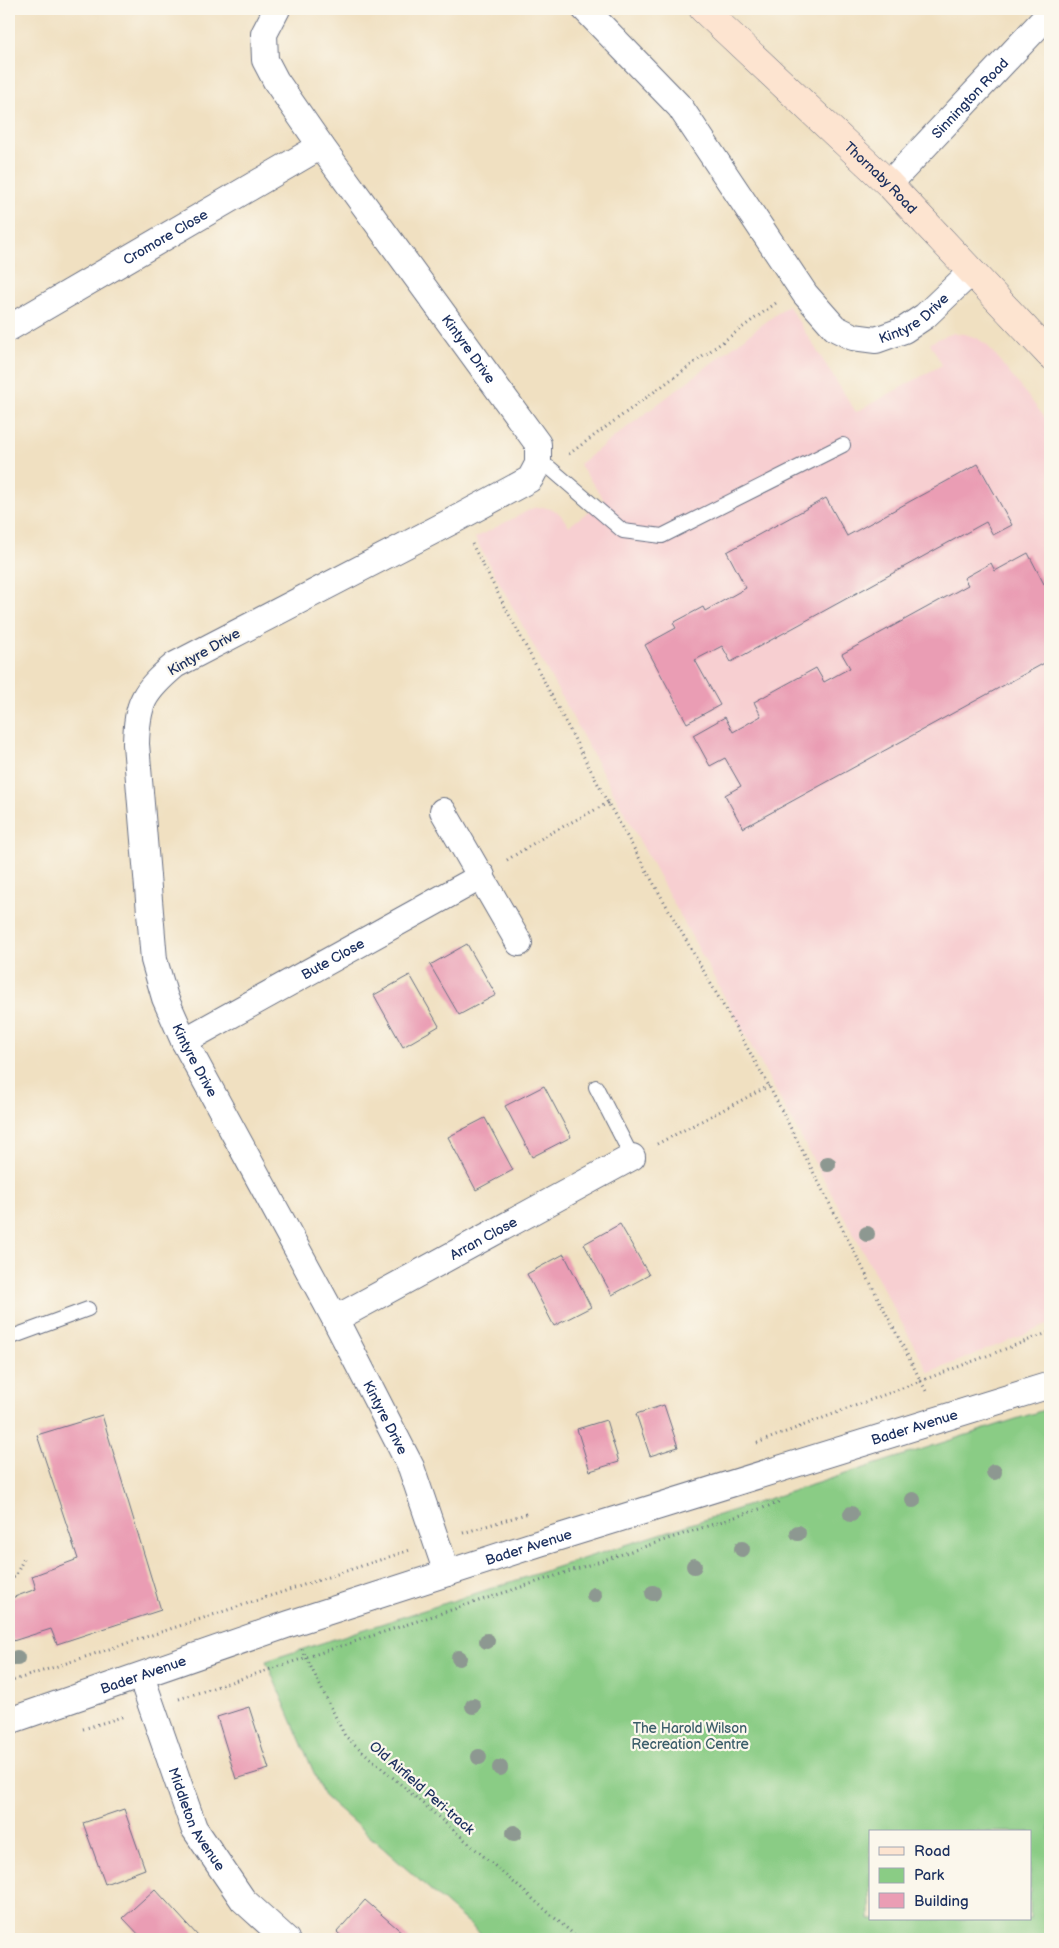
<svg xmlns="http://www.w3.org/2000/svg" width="1059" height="1948" font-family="'Balsamiq Sans',sans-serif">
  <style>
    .built { fill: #f7cfd1 }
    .green { fill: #8acc85; stroke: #527e72; fill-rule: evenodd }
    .building { fill: #ea9db4 }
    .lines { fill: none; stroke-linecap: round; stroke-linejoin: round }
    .lane-casing { stroke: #666d81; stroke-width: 16 }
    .street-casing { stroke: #666d81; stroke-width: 28 }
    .secondary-casing { stroke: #666d81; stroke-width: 29 }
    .path { stroke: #666d81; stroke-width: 3; stroke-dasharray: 1 4; stroke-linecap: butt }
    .lane { stroke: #fff; stroke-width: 14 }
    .street { stroke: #fff; stroke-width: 26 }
    .secondary { stroke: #fde4d0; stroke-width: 28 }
    .tree { fill: #8d9891 }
    .labels { text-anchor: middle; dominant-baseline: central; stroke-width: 4.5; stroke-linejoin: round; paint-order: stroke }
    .street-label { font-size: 14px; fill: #1b2f5e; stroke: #fbf7ec }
    .park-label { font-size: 14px; fill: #3c5e6a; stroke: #fbf7ec }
  </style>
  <rect width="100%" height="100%" fill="#fbf7ec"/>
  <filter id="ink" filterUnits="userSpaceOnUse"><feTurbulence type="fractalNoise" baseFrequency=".02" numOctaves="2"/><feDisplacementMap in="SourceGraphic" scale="10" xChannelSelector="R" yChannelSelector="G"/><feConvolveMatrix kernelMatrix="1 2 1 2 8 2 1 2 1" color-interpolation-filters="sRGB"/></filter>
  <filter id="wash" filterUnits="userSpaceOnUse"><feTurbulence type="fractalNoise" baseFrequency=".0096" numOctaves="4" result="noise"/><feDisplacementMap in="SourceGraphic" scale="20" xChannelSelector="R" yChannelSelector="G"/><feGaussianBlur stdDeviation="1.12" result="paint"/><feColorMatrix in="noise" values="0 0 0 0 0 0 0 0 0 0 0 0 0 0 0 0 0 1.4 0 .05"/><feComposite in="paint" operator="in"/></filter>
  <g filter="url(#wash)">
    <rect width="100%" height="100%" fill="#f0e0c1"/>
    <!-- built -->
    <path class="built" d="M788,305L856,412L942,365L930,343L942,337L954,333L965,334L977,338L987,345L1050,424V1324L929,1373L475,538L533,508L543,507L554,510L560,514L569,526L604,500L579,464Z"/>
    <!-- green -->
    <path class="green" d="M1050,1408V1939H486L324,1796L266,1661ZM870,1832H1030V1919H870Z"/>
    <g id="blocks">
      <!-- building -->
      <path class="building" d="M978,464L1012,525L993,535L986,522L731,662L722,646L695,660L720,705L687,723L645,645L676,628L673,623L703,607L705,611L746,588L727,552L826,498L847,536Z
        M1028,553L1044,584L1050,581V660L743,828L725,795L741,786L725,758L710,766L693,735L725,717L733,732L761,716L754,702L816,668L824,682L850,668L842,654L968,585L964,578L991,563L995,571Z
        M467,944L496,995L459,1015L430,965Z
        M410,975L439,1026L403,1047L374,995Z
        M544,1086L571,1137L532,1157L505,1106Z
        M485,1118L513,1170L476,1190L448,1137Z
        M620,1224L649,1275L612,1295L584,1244Z
        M564,1254L591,1307L554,1326L527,1274Z
        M664,1405L678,1447L650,1456L636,1414Z
        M102,1415L161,1610L57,1644L51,1629L13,1641L9,1630V1599L36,1589L32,1576L78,1559L37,1435Z
        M606,1420L619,1462L590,1471L577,1429Z
        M249,1707L269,1769L236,1779L217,1717Z
        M124,1809L145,1869L105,1884L83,1823Z
        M155,1889L198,1936L194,1939H143L123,1918Z
        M365,1900L390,1922L410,1939H345L337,1932Z"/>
    </g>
  </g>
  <g filter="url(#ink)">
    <use href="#blocks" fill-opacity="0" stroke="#666d81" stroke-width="1"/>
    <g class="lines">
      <defs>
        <path id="lane" d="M538,464L550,468L623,531L662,536L843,445
          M596,1087L632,1157
          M9,1338L88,1309"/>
        <g id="street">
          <path id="s1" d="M277,9L264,34L265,60L276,81L321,146L538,444V464L530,479L458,518L175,665C143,692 137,703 136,744L154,960L165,998L184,1041L335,1319L411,1467L447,1573"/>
          <path id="s2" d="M585,9L680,107L805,294L835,328L853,337L876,340L904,330L925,316L971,272"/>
          <path id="s3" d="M889,184L1050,13"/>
          <path id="s4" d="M9,328L321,146"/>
          <path d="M443,811L519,943"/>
          <path id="s5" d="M184,1041L482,876"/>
          <path id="s6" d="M335,1319L632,1157"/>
          <path id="s7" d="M141,1676L194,1828L243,1900L286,1939"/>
          <path id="s8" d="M9,1721L289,1624L540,1543L1050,1385"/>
        </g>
        <g id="secondary">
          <path id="s9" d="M703,9L889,184L1050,355"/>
        </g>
      </defs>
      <!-- lane casing -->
      <use href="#lane" class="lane-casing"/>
      <!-- street casing -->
      <use href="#street" class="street-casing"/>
      <!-- secondary casing -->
      <use href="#secondary" class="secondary-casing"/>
      <!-- path -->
      <path class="path" d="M569,454L776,303
        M472,544L608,803L769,1086L927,1393
        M507,860L547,835L608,803
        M657,1144L769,1086
        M757,1443L1050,1332
        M463,1533L529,1513
        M9,1579L15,1577L25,1556
        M302,1649L345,1736L579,1939
        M9,1682L410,1550
        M179,1699L781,1502
        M83,1729L125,1716"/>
      <!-- lane -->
      <use href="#lane" class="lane"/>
      <!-- street -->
      <use href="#street" class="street"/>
      <!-- secondary -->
      <use href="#secondary" class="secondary"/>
    </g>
    <!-- trees -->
    <g class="tree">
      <circle cx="828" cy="1164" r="8"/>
      <circle cx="867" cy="1234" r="8"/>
      <circle cx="994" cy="1472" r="8"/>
      <circle cx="913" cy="1500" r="8"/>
      <circle cx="851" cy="1514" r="8"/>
      <circle cx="798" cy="1533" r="8"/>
      <circle cx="742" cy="1549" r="8"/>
      <circle cx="694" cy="1566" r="8"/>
      <circle cx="653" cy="1593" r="8"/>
      <circle cx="594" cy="1595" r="8"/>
      <circle cx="487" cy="1641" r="8"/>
      <circle cx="17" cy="1658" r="8"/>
      <circle cx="459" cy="1658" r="8"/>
      <circle cx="473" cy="1706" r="8"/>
      <circle cx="479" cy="1757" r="8"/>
      <circle cx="500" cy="1768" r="8"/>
      <circle cx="514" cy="1833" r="8"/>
    </g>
  </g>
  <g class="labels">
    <!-- street labels -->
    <g class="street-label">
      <text stroke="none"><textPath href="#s3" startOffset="118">Sinnington Road</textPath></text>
      <text stroke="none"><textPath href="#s9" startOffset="245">Thornaby Road</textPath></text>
      <text stroke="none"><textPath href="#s4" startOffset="181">Cromore Close</textPath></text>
      <text stroke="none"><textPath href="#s2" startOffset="494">Kintyre Drive</textPath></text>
      <text stroke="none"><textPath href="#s1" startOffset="408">Kintyre Drive</textPath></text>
      <text transform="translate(204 652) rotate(-30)">Kintyre Drive</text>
      <text stroke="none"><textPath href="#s5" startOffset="170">Bute Close</textPath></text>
      <text stroke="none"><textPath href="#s1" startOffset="1381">Kintyre Drive</textPath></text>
      <text stroke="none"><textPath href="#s6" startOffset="169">Arran Close</textPath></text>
      <text stroke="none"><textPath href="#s1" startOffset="1786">Kintyre Drive</textPath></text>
      <text stroke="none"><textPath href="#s8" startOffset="952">Bader Avenue</textPath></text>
      <text stroke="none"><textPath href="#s8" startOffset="548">Bader Avenue</textPath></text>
      <text stroke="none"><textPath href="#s8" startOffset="142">Bader Avenue</textPath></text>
      <text transform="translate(422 1788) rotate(41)">Old Airfield Peri-track</text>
      <text stroke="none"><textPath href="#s7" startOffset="154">Middleton Avenue</textPath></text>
    </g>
    <!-- park labels -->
    <g class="park-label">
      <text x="690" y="1728">The Harold Wilson<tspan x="690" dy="16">Recreation Centre</tspan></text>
    </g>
  </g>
  <!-- margin -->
  <rect width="1059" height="1948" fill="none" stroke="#fbf7ec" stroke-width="30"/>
  <!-- legend -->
  <rect x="869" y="1830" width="162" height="90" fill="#fbf7ec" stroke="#a1a7b3"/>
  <rect x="879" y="1847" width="25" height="8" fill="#fde4d0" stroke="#a1a7b3"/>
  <text x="914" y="1856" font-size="15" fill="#1b2f5e">Road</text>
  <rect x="879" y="1868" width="25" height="15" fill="#8acc85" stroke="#a1a7b3"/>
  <text x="914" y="1880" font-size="15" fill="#1b2f5e">Park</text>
  <rect x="879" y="1893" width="25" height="15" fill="#ea9db4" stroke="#a1a7b3"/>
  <text x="914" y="1906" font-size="15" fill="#1b2f5e">Building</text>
</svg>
